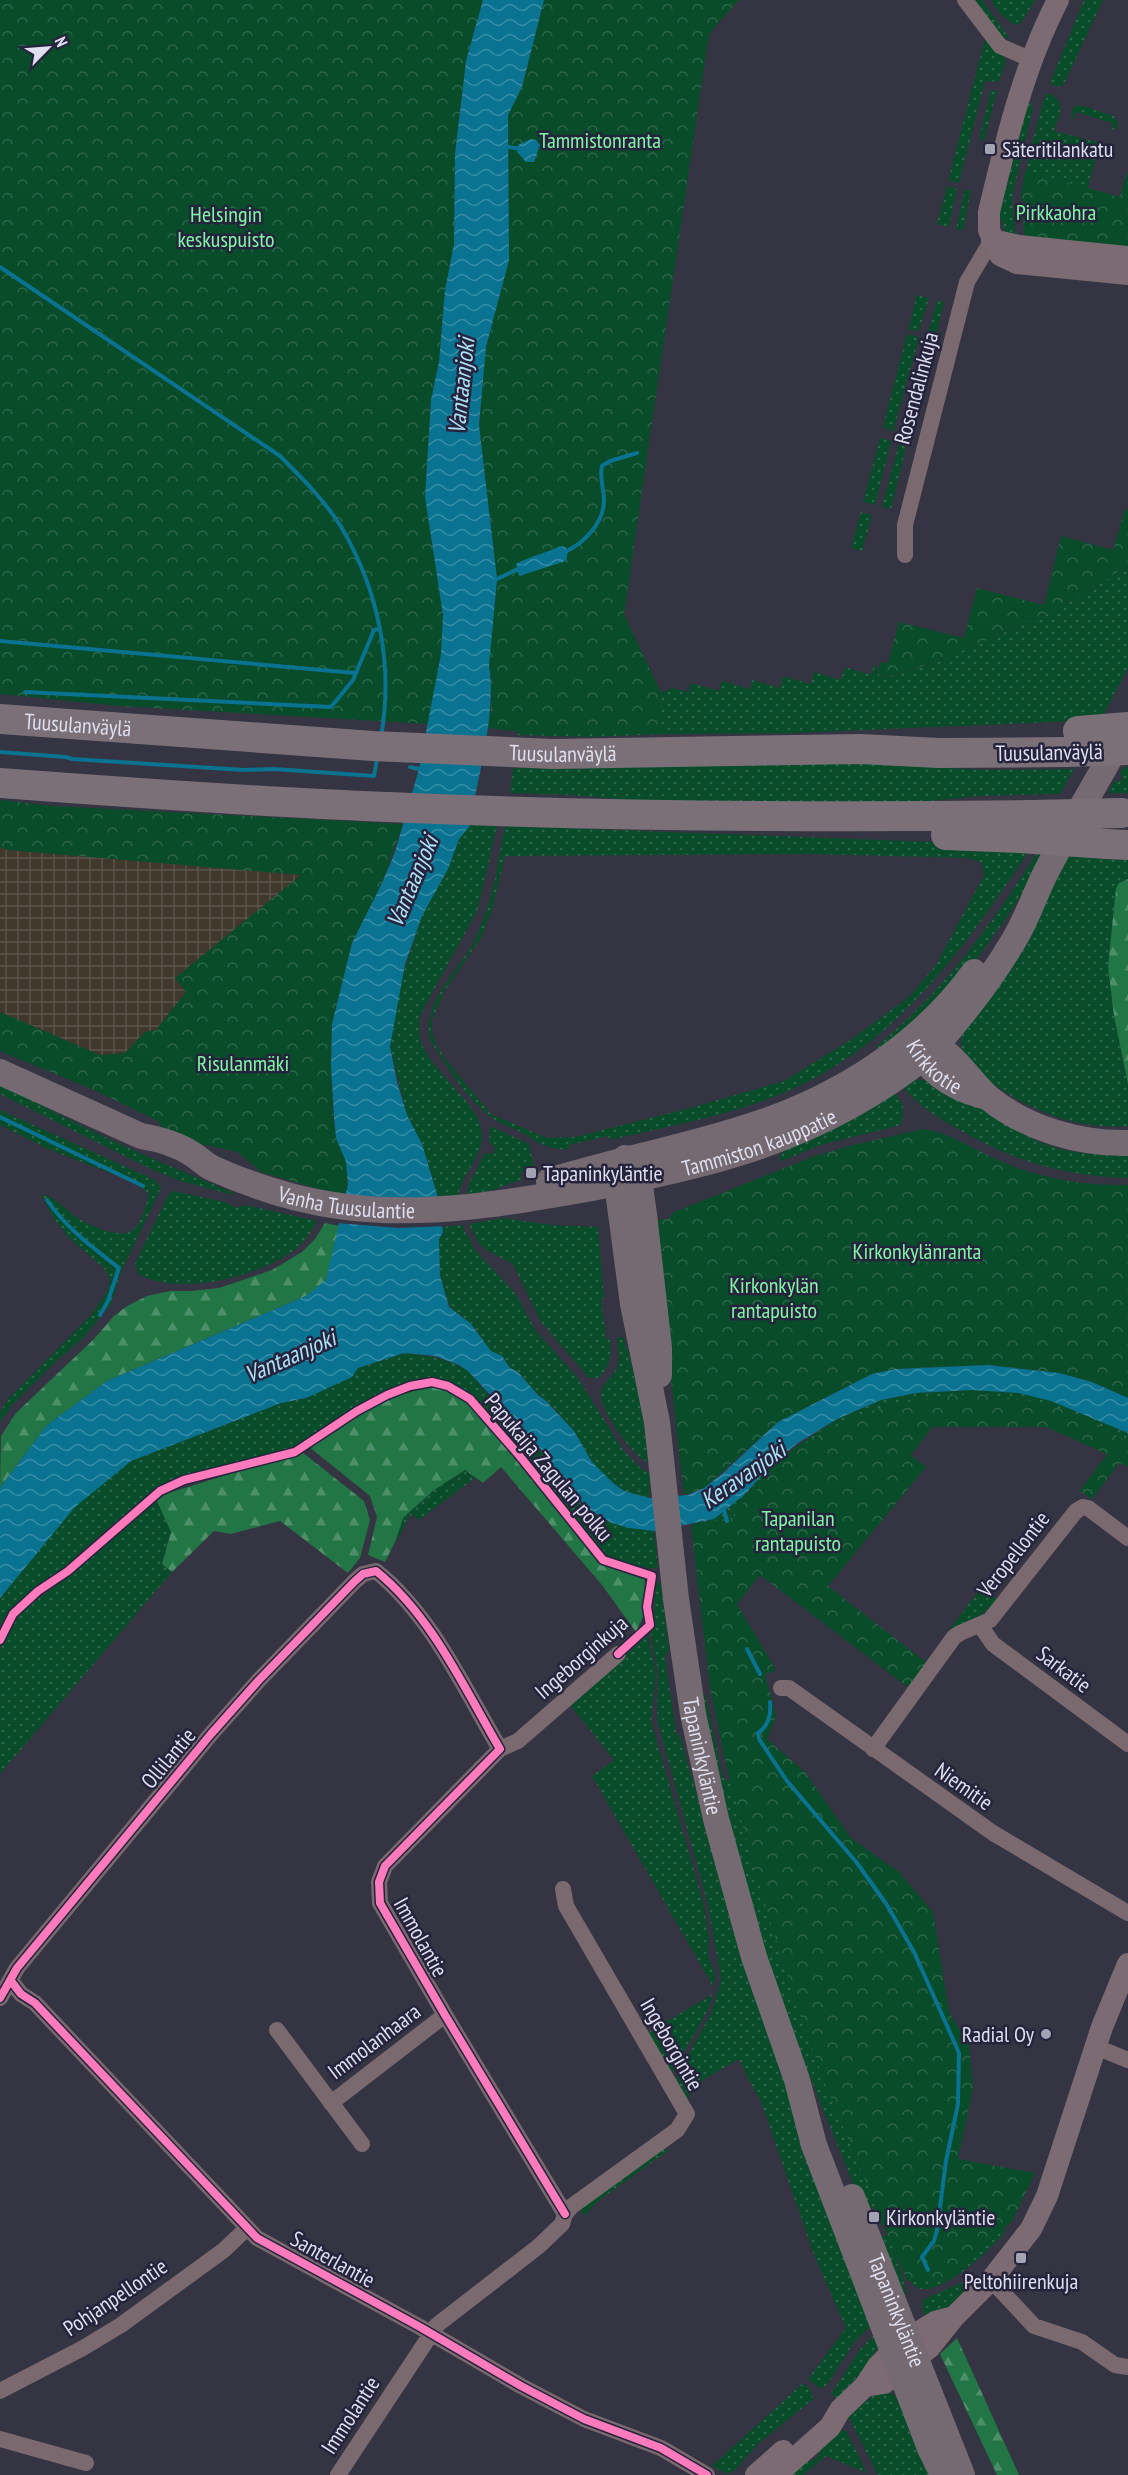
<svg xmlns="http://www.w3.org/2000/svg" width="1128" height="2475" font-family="'PT Sans Narrow',sans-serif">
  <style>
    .industrial { fill: url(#industrial-grid) }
    .grass { fill: url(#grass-dots); fill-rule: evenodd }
    .forest { fill: url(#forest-firs) }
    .park { fill: url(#park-crowns) }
    .water { fill: url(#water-waves) }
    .pier { fill: #353442 }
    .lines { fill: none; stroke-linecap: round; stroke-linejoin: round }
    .stream { stroke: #097391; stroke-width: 4 }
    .street { stroke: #7a696e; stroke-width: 16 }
    .secondary { stroke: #7c6b72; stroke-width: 22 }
    .primary { stroke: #766a72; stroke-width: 26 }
    .highway { stroke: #7b7078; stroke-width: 30 }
    .highway-bridge { stroke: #7b7078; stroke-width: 30 }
    .cycleway-casing { stroke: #26243d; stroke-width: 11 }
    .cycleway { stroke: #fd7abc; stroke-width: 8 }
    .poi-dot { fill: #a4a3b3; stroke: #26243d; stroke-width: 2 }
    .labels { text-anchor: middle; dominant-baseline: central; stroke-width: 5; stroke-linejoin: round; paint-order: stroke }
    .park-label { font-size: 22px; fill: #81f5a4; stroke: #26243d }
    .poi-label { font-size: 22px; fill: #dfdff0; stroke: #26243d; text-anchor: start }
    .street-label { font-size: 22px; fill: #dfdff0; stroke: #26243d }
    .water-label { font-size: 24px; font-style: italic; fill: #ace2f7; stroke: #26243d }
  </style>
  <defs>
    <pattern id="industrial-grid" width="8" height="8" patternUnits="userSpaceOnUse" patternTransform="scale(1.5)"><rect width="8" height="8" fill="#3f382b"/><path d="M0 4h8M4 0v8" fill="none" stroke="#5a544a"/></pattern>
    <pattern id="grass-dots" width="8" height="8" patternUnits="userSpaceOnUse" patternTransform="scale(1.5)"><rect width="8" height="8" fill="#084c2a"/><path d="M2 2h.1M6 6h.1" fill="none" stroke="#2c6549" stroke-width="1.8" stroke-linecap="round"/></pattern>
    <pattern id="forest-firs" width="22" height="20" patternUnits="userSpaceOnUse" patternTransform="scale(1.5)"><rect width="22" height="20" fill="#227545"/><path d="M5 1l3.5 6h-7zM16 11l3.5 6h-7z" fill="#4c8f69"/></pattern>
    <pattern id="park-crowns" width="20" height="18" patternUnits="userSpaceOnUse" patternTransform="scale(1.5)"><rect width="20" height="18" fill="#084c2a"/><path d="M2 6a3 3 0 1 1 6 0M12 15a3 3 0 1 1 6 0" fill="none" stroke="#2c6549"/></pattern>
    <pattern id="water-waves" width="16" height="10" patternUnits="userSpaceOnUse" patternTransform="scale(1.5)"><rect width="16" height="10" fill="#097391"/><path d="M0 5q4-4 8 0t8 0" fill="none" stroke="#388da6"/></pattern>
  </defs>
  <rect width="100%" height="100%" fill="#353442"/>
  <!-- industrial -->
  <path class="industrial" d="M0,847L8,850L302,875L175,978L186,992L156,1030L145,1032L125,1053L100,1055L0,1012Z"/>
  <!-- grass -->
  <path class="grass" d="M974,0H982L1010,39L1003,37Z
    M991,0H1035L1021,23L1015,25L1000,14Z
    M1084,0H1103L1064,84L1058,87L1050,83Z
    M985,39L1006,60L999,82L985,81L959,183L948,181Z
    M991,90L997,91L984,140L979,139Z
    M1049,93C1068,103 1059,114 1054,131L1100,143L1088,188L1120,197L1128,170V220L1021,199L1029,155L1045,95Z
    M1028,102L1031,103L1033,108L1012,198L1016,239L1005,231L999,215Z
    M1080,105L1114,116L1118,122L1116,130L1112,129V123L1076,112L1073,119H1071L1073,107Z
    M947,186L957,189L949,227L937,224Z
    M965,189L971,191L963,230L956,229Z
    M917,295L929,298L919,331L908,330Z
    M937,300L944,302L936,336L928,334Z
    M907,334L919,337L893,432L883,426Z
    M926,340L934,341L911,433L908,435L901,434Z
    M880,438L891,441L875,505L863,502Z
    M899,444L906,447L891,509L882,507Z
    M861,512L872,515L862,551L851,548Z
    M1128,563V668L1101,720L793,733L664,734L591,737L517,735L526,709L631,567L624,614L661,693L672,688L689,692L691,683L719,691L722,681L750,689L752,680L780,688L783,676L811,684L814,672L841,680L845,667L871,675L874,665L878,668L880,678C920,670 958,653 996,636C1042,616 1089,596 1128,563Z
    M629,761L849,762L984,770L1074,769L1060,794L980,796L929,801L855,803H664L573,795L510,793L513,768L584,769Z
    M1123,767H1128V793H1108L1114,782L1123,779L1120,773Z
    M470,825L497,826L477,911L420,1015C419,1026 418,1037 423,1047C436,1076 481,1104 482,1136C482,1157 462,1175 458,1196L438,1198L422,1144L407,1115L390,1047L401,981L422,916L448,869L459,838Z
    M505,826L937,842L1031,848C967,945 897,1045 786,1092C729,1116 669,1126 610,1140L608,1136L569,1145V1149C550,1151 538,1143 523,1133C512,1127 499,1124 490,1116C465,1097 447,1066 430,1040C422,1002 457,973 474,942C479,932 482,922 486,912C496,885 499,854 505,826ZM811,854L967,858L981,862L984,875L936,965L909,997L852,1039L784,1081L694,1107L575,1137L547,1138L491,1114L446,1060L435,1043L432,1031V1019L445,990L481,938L493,906L505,856Z
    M1040,848L1051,849C1016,904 979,963 932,1009C915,1025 897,1039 879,1054L876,1049L878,1045C945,990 994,921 1040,848Z
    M1070,851L1128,855V879L1119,883L1114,1016L1128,1084V1126C1079,1130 1033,1112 993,1084C982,1076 967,1065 962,1050C960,1043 962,1034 963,1027Z
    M910,1080C950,1076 1000,1124 1037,1141C1066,1154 1097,1155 1128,1155V1178C1063,1176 1014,1161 958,1129C935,1116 916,1105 901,1084Z
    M0,1082C74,1126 154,1160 234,1193L233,1195L177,1180L151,1169L0,1094Z
    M893,1089L903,1106L902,1122L898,1126L824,1144L781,1161L779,1155L804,1138Z
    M0,1110L155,1180L161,1188L121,1272L111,1304L84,1337L52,1365L12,1405L0,1422V1412L9,1398L91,1315L107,1292L110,1280L105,1269L69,1238L54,1219L41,1194C57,1199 60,1204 72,1214C83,1223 116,1238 130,1232C142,1225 146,1206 149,1194L136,1183L48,1149L0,1125Z
    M490,1126L529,1144L534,1168L520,1173L522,1179L493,1190L466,1195L470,1182L485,1153L493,1154L495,1148L489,1142Z
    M173,1191L225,1202L237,1208L245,1205L317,1221C312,1231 306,1240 298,1247C262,1277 179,1297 138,1274L135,1264L168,1195Z
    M503,1218L552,1225L598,1227L604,1298L601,1300L606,1339H610C612,1355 611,1366 598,1378H589L541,1322L513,1264L485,1249L478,1242L469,1224Z
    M462,1225L475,1250L515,1293L535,1330L577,1377L623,1450L641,1469L650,1473L649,1498L624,1491L606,1477L592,1462L574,1431L547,1401L538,1395L518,1372L510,1368L502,1356L491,1351L470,1323L450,1307L440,1276L439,1239L443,1232L442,1227Z
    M623,1337C638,1378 645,1419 648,1462C635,1459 599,1409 601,1394C601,1384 614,1376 618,1366C620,1359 618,1346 617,1338Z
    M404,1353C427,1356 448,1358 468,1371C491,1400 519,1425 543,1453C559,1471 572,1499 593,1513C613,1525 632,1529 654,1531L658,1568C640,1569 624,1562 607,1555L486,1413L469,1395L451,1383L433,1378L409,1383L384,1393L294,1448L185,1475L158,1489L108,1528L67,1566L34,1590L5,1616L0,1627V1598L75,1506L131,1461L281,1403L307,1398L358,1368Z
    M972,1390C987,1391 1003,1391 1018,1393C1056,1399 1093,1417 1128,1433V1452L1086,1429L937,1409L696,1556L692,1524L714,1519L744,1495L775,1461L837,1419L881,1400L916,1393Z
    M465,1470L475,1478L419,1520L412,1514C403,1522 405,1531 396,1540L403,1518L434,1490Z
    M157,1501L171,1532L162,1563L172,1572L0,1774V1649L17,1615L70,1575Z
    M660,1580L669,1650L665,1657L676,1733L680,1737L764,2025L842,2237L877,2320L855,2341L827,2385L821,2389L808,2379L846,2328L813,2252L761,2101L754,2090L739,2059L691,2087L688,2102L675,2080L712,2011L721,1979L708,1905L657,1719L658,1672L650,1629L654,1622L655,1588Z
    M982,1587L998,1601L981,1615L949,1630Z
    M648,1635L656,1673L651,1722L704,1905L709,1939L708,1955L715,1974L714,1988L592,1776L614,1760L570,1705Z
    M699,1688L705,1695L722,1773L725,1781L734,1778L885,2227L881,2224L874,2207L869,2209L853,2183L784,2013L730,1835Z
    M713,1994L708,2010L671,2075L647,2033Z
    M660,2147L669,2150L598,2201L584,2216L581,2209Z
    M1000,2221L1005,2232C993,2247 936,2303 915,2286C911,2283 911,2278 910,2273Z
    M890,2234L906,2291L904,2297L881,2237Z
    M963,2282L969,2288L947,2308L925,2317L922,2304L924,2299Z
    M877,2332L880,2342C872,2364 852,2382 837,2399L831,2394L859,2351Z
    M803,2383L811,2390L813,2399L758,2444L735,2470L727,2474L712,2466Z
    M876,2393H891L899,2399L932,2475H878L848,2416Z
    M843,2430L847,2432L867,2473L826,2456L803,2475H790L808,2459L811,2462L820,2454L818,2451Z"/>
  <!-- forest -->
  <path class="forest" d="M1128,879V1084L1114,1016L1108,967L1116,888L1119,883Z
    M325,1223L340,1226L326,1281L306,1296L107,1381L46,1426L0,1488L1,1436L16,1413L94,1339L114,1316L127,1306L147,1296L170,1291H191L219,1288L272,1270L302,1252L315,1239Z
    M433,1387L450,1392L470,1403L602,1563L645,1580L643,1617L636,1632L602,1585L501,1467L483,1483L465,1470L434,1490L403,1518L396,1540L385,1562L368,1555L377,1517L370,1496L308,1446C349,1423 385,1394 433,1387Z
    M302,1452L364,1501L370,1520L360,1558L348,1573L280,1521L231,1534L214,1531L172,1572L162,1564L171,1532L157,1501L165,1494Z
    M957,2338L1019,2475H997L940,2354Z"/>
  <!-- park -->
  <path class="park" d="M0,0H483L466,61L455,154L454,244L445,291L439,362L431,400L425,497L443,615L441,654L429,724L119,706L0,694Z
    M544,0H739L709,34L624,614L661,694L659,733L514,731L487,728L491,710V681L489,666L491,622L495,605L497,579L479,425L486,347L509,260L508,115L522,87Z
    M1128,170V251L1024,240L1023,203L1021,195L1025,171L1120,197Z
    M1125,509L1128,510V563C1089,596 1042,616 996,636C958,653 920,670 879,678L880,662L888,663L899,622L964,638L977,588L1044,605L1061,536L1113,550Z
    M0,800L53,806L403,824L382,883L352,943L332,1024L331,1066L333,1116L336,1138L346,1162L348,1184L346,1194L322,1190L261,1172L238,1152L182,1140L164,1131L158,1121L94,1090L0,1051V1012L100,1055L125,1053L145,1032L156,1030L186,992L175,978L301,875L8,850L0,847Z
    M923,1129C951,1133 971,1148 996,1159C1035,1178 1085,1186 1128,1185V1398L1092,1382L1059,1373L988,1365L896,1369L872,1374L778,1422L704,1488L684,1495L653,1220L669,1219L672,1213L812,1157L849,1146Z
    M980,1394L1040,1402L1085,1417L1128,1442V1467L1119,1463L1092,1499L1080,1491L1107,1454L1046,1427H932L911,1455L926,1467L828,1586L927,1663L909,1688L760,1575L737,1604L776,1670L765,1674L776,1716L767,1739L805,1772L851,1838L899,1872L933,1912L949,2012L969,2045L973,2089L958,2159L1035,2173L1012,2221L950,2279L907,2281L826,2086L799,2012L766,1908L727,1770L710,1687L691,1526L734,1517L739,1507C758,1491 772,1471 791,1455C848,1409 908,1397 980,1394Z"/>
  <!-- water -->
  <path class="water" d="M483,0H544L522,87L508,115L509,260L486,347L479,425L497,579L489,666C497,713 477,780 469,827L459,839L448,869L422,916L405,964L390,1047L397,1082L407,1115L422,1144L437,1194L443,1232L439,1239L440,1276L449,1307L470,1323L491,1351L502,1356L510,1368L518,1372L538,1395L546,1401L574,1431L592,1462L613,1483L624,1491L649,1498L688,1495L704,1488L722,1474L778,1422L872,1374L896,1369L988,1365L1059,1373L1092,1382L1128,1398V1433L1051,1401L1019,1393L972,1390L916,1393L881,1400L837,1419L798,1443L775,1461L744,1495L714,1519L654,1531L629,1528L612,1523L591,1511L575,1495L545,1454L468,1371L459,1365L435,1356L404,1353L358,1368L352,1377L306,1398L281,1403L131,1461L75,1507L0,1598V1488L46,1426L107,1381L306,1296L326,1280L348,1184L346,1162L336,1138L334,1118L331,1066L332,1024L352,943L382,883L395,852L419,769L441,654L443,615L425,497L431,400L439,362L445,290L454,244L455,154L466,61Z
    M531,139L536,140L540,145L534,162H526L517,152L518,145Z
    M560,546L565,547L568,551L566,561L519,576L516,564C530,556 545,554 560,546Z"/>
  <!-- pier -->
  <path class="pier" d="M343,1196L378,1200L441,1198L445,1226L399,1228L337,1223Z"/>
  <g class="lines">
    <!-- stream -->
    <path class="stream" d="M508,147L522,149
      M0,267L280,456C301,477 324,500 340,525C378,588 394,664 381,737
      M565,552C584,543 604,523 604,500C604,488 599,478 602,466L610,461L637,453
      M493,581L522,567
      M0,641L355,673
      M25,692L331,707L353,680L374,630L380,629
      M0,752L66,757L72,759L244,770L274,769L374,776L377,759
      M410,767L419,769
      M0,1117L143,1186
      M47,1200C66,1228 92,1247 119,1268L108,1301L100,1315
      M724,1510L727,1521
      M747,1649L760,1674
      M770,1702C771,1715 769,1725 758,1733L759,1739L787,1781L857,1863L887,1905L914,1952L956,2046L959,2053L958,2104L946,2161L937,2230L934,2241L922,2257L928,2270"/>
    <!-- street -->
    <path class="street" d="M965,0L1000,46L1032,60
      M905,555V525L967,282L992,240
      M980,1625L993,1644L1128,1744
      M781,1688H789L993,1833L1128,1913
      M500,1749L518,1741L618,1654
      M873,1749L954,1637L960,1633L990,1620L1076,1511L1083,1507L1088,1508L1128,1538
      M11,1981L21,1994L35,2003L257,2238L420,2327L521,2386L584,2419L661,2448L707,2475
      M0,1998L17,1968L211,1734L259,1680L354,1582L363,1574L376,1571C432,1616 464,1688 500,1749L385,1866L379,1882L380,1903L445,2015L565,2214
      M277,2030L362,2144
      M1096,2047L1128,2060
      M331,2103L445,2015
      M991,2280L1034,2326L1082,2342L1115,2365L1128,2367
      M0,2391L83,2348L121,2325L224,2250L247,2228
      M0,2439L86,2463
      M338,2475L437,2325L539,2246L562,2224L565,2214L572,2206L677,2130L687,2114L566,1906L563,1889"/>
    <!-- secondary -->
    <path class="secondary" d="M1058,0C1024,66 1006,140 989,212V230L1000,255L1017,263L1128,274
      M992,240L1019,246L1128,257
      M865,2386L884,2383L930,2347L954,2317L991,2280L1031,2229L1047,2196L1102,2027L1128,1964
      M756,2475L783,2451
      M776,2475L830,2427L840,2410L865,2386L878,2366L893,2351L909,2338L935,2322L954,2317"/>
    <!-- primary -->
    <g class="primary">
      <path d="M921,1041C953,1048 967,1079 990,1099C1028,1129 1080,1144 1128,1143"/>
      <path id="s1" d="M913,1042C927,1071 953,1088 983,1096"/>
      <path id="s2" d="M0,1072L141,1136C159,1139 177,1144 192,1154C199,1158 204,1164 212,1168C252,1186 295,1200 339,1206C423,1218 509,1203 592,1188C689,1169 780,1149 866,1097C891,1082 919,1064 939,1042C966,1011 993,976 1014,940C1027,919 1034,896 1045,874C1069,827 1097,782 1122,736"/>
      <path id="s3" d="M625,1158L617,1183L633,1304L657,1422L676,1599L693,1714L716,1819L754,1957L797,2080L814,2145L930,2448L943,2475"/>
      <path d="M630,1166L639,1179L644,1214L659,1348V1375"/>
      <path d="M549,1181C614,1161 682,1148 747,1127C835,1100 920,1047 974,972"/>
      <path id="s4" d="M852,2197L962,2475"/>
    </g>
    <!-- highway -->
    <g class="highway">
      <path id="s5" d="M0,719L373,746L553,754L860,749L939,753L1066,752"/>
      <path d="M0,783C121,792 242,801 363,806C586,816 809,818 1032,815"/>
      <path d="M946,835L1020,838"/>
      <path d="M1106,844L1128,845"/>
    </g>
    <!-- highway-bridge -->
    <path class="highway-bridge" d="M1078,731L1128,727
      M1066,752L1128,750
      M1032,815L1122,813
      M1020,838L1106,844"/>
    <defs>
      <path id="cycleway" d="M0,1640L13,1614L38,1591L68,1571L160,1491L184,1480L295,1452L357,1411L387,1395L410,1386L432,1382L448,1386L470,1399L518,1454L603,1560L652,1576L647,1607L650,1625L618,1654
        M11,1981L21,1994L35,2003L257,2238L420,2327L521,2386L584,2419L661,2448L707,2475
        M0,1998L17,1968L211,1734L259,1680L354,1582L363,1574L376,1571C432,1616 464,1688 500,1749L385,1866L379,1882L380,1903L445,2015L565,2214"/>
    </defs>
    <!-- cycleway casing -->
    <use href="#cycleway" class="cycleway-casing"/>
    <!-- cycleway -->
    <use href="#cycleway" class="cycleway"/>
  </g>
  <!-- markers -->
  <g class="poi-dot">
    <rect x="984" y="143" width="12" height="12" rx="3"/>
    <rect x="525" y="1167" width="12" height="12" rx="3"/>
    <circle cx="1046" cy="2034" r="6"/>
    <rect x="868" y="2211" width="12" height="12" rx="3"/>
    <rect x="1015" y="2252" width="12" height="12" rx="3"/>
  </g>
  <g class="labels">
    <!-- park labels -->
    <g class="park-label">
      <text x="600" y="140">Tammistonranta</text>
      <text x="1056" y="212">Pirkkaohra</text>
      <text x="226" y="214">Helsingin<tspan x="226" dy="25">keskuspuisto</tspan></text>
      <text x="243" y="1063">Risulanmäki</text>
      <text x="917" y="1251">Kirkonkylänranta</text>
      <text x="774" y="1285">Kirkonkylän<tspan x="774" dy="25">rantapuisto</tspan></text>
      <text x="798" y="1518">Tapanilan<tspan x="798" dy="25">rantapuisto</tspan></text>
    </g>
    <!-- poi labels -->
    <g class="poi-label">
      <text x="1002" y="149">Säteritilankatu</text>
      <text x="543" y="1173">Tapaninkyläntie</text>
      <text x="1034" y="2034" text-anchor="end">Radial Oy</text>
      <text x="886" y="2217">Kirkonkyläntie</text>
      <text x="1021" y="2281" text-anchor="middle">Peltohiirenkuja</text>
    </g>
    <!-- street labels -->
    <g class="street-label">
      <text transform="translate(916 388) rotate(-75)">Rosendalinkuja</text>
      <text stroke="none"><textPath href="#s5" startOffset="78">Tuusulanväylä</textPath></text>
      <text stroke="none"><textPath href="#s5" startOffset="564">Tuusulanväylä</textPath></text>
      <text transform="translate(1049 752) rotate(-1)">Tuusulanväylä</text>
      <text stroke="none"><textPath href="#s1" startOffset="33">Kirkkotie</textPath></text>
      <text stroke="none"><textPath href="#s2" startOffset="795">Tammiston kauppatie</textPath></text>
      <text stroke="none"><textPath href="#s2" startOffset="374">Vanha Tuusulantie</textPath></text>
      <text transform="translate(549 1467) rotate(50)">Papukaija Zagulan polku</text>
      <text transform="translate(1013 1554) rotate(-52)">Veropellontie</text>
      <text transform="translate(581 1657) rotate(-41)">Ingeborginkuja</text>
      <text transform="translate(1064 1669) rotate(37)">Sarkatie</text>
      <text stroke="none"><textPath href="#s3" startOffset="606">Tapaninkyläntie</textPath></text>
      <text transform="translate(168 1758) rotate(-50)">Ollilantie</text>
      <text transform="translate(964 1786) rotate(35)">Niemitie</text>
      <text transform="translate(421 1937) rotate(61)">Immolantie</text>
      <text transform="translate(374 2041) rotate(-37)">Immolanhaara</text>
      <text transform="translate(672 2044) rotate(60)">Ingeborgintie</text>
      <text transform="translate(333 2259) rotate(29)">Santerlantie</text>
      <text transform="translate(115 2297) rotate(-34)">Pohjanpellontie</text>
      <text stroke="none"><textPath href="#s4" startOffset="122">Tapaninkyläntie</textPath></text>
      <text transform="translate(350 2415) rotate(-57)">Immolantie</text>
    </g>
    <!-- water labels -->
    <g class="water-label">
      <text transform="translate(461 386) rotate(-84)">Vantaanjoki</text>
      <text transform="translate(412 881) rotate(-67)">Vantaanjoki</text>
      <text transform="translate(290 1356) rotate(-24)">Vantaanjoki</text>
      <text transform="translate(743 1475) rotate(-35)">Keravanjoki</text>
    </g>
  </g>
  <!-- north arrow -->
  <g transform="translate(48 48) rotate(65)" stroke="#26243d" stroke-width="4.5" paint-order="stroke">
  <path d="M0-4.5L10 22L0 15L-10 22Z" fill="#dfdff0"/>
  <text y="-9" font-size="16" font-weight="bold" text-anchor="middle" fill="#dfdff0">N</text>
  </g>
</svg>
